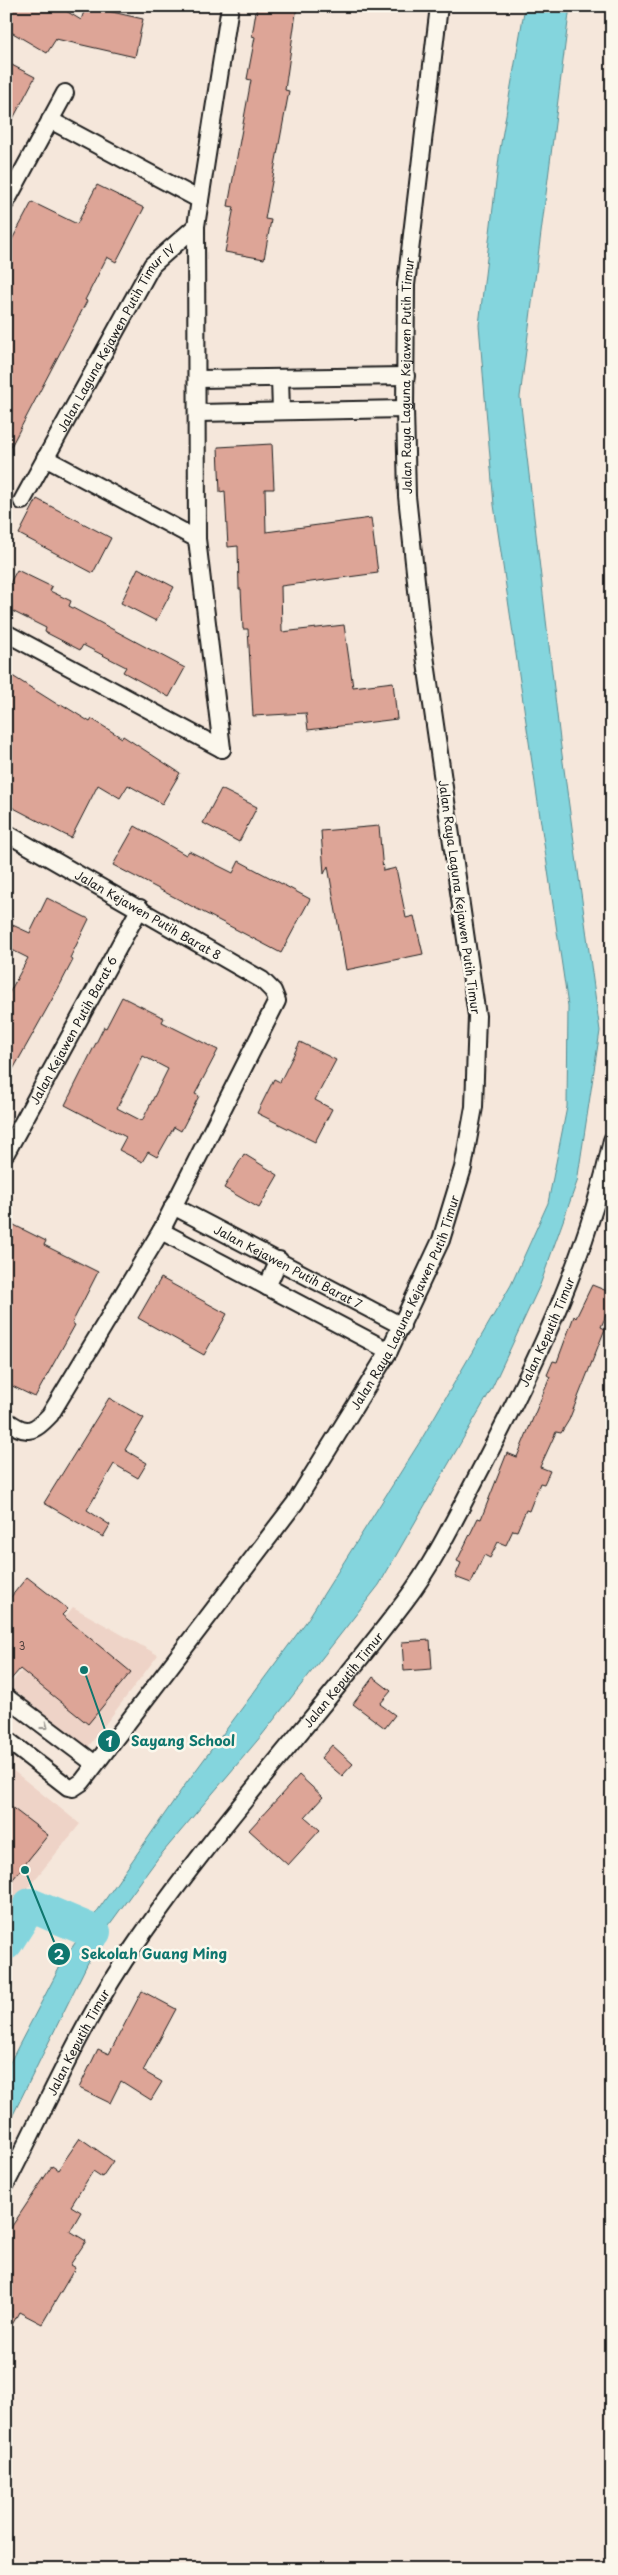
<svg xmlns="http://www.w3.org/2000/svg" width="618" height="2575" font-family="'Playpen Sans',sans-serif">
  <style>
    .built { fill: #eed3c7 }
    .water { fill: #84d5dd; stroke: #5a8b90 }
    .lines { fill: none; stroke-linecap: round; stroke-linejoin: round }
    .river { stroke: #84d5dd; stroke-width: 34 }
    .building { fill: #dda597; stroke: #1c1c1c; fill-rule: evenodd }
    .minor-casing { stroke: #1c1c1c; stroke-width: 20 }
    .minor { stroke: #fbf7ec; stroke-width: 16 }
    .oneway { stroke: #97948e }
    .labels { text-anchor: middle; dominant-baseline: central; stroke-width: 5; stroke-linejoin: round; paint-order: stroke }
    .number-label { font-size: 10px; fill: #4c3e3b }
    .street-label { font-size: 12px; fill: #1c1c1c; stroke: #fbf7ec }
    .leader { fill: none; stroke: #0f766e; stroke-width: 2 }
    .callout-dot { fill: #0f766e; stroke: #fbf7ec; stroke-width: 2 }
    .mark-label { font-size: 15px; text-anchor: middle; font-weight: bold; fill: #fff }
    .callout-label { font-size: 14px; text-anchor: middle; font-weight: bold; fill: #0f766e; stroke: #fbf7ec; stroke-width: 5; stroke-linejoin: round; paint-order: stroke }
  </style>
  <rect width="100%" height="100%" fill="#f5e7db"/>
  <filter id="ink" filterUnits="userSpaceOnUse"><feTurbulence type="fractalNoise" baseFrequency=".02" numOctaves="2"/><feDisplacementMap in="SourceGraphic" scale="10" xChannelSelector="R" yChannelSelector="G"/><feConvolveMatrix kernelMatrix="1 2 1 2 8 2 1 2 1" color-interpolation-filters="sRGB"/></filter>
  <g filter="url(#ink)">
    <!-- built -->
    <path class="built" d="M73,1607L158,1655L88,1747L9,1686Z
      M6,1765L80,1824L6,1915Z"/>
    <!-- water -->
    <path class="water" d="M525,6H570L520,397L560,740L600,1031L577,1182L540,1285L491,1390L379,1585L262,1735L158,1858L101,1936L6,2129V2070L64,1959L182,1789L306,1622L421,1440L511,1285L548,1203L567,1107L568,1006L494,505L479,325L500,149Z"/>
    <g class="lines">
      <!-- river -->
      <path class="river" d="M6,1943L30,1905L94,1932"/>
    </g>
    <!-- building -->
    <path class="building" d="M6,6H58L81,20L86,6L143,19L135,57L56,39L47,53L6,29Z
      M257,6H297L285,90L289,91L265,219L271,220L264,259L225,252L234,207L228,206L251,80L247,79L255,37L252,36Z
      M6,62L35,77L6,132Z
      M97,185L144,208L116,262L107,257L85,300L87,301L6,456V251L32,202L77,224Z
      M272,444L274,489H265L266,532L371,518L378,573L281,586L282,632L344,625L353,687L393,682L397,719L308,730L306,713L253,716L248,629H243L241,589H239L238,546L228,547L225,491L220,492L218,447Z
      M37,499L111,538L93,573L19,534Z
      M138,568L174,587L156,621L121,603Z
      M17,570L52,587L50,591L71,601L69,606L185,668L169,697L123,672L126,667L83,645L80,650L45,632L46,628L6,608V590Z
      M6,672L60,706L61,704L90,722L92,719L122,738L123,736L180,773L162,804L128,785L120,798L98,785L71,838L6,804Z
      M221,789L257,807L239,842L203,823Z
      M135,826L186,855L189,851L233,873L239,861L310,899L281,953L113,865Z
      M379,826L383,871L396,868L406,918L414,916L423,954L346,970L328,866L324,874L321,831Z
      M47,898L89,919L70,958L73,960L59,987L6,1082V999L28,958L6,947V922L30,933Z
      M122,997L164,1018L162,1022L218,1050L195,1094L199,1096L181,1131L174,1127L157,1157L148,1152L142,1162L119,1150L126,1137L65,1105L104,1027L106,1028ZM143,1056L168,1069L142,1121L117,1108Z
      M300,1042L336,1060L315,1100L332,1109L315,1142L257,1113L274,1079L280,1082Z
      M244,1154L278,1175L259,1208L224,1188Z
      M6,1221L46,1241L44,1245L98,1272L72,1323L75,1325L35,1397L6,1383Z
      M161,1278L227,1314L204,1355L138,1318Z
      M592,1285L612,1293V1301L601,1327L605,1329L569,1420L561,1433L556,1432L540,1467L550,1471L544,1484L540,1483L529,1511L526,1510L517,1531L513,1530L506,1545L498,1542L490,1558L484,1555L471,1583L455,1577L461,1563L457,1561L478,1518L481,1519L507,1453L517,1457L550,1377L547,1375L553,1361L557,1362L574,1316L576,1318Z
      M109,1398L144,1418L125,1450L147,1463L138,1478L114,1464L87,1510L110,1525L103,1537L44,1503Z
      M27,1577L68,1609L62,1615L131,1672L88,1724L20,1669L6,1685V1603Z
      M430,1640L432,1669L404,1671L402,1642Z
      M373,1677L391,1691L380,1704L395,1715L385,1728L353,1704Z
      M332,1745L353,1764L342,1776L321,1758Z
      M299,1775L323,1797L305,1817L320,1830L288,1865L249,1830Z
      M6,1803L48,1835L6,1888Z
      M142,1991L176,2009L143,2071L162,2082L151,2100L121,2081L110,2103L79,2088L98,2049L109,2054Z
      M80,2138L113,2161L102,2177L93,2171L71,2206L81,2212L70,2231L86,2241L70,2265L75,2268L42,2324L19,2312L6,2336V2235L52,2166L58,2170Z"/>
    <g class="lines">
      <defs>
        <g id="minor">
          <path d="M50,120L200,200"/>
          <path d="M6,202L65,93"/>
          <path d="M280,378L281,411"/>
          <path d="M198,379L406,376"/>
          <path d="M198,413L405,409"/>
          <path d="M45,458L197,539"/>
          <path id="s1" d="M22,501L152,265L196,226"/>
          <path d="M6,633L222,749"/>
          <path d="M222,749L197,539L196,226L230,6"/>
          <path id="s2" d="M6,833L262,980L273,991L277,1001L161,1231L50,1415C33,1433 26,1435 6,1420"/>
          <path id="s3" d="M6,1153L140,908"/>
          <path id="s4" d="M173,1206L402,1326"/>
          <path d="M161,1231L389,1351"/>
          <path d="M267,1287L279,1260"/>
          <path d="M6,1697L95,1764"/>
          <path id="s5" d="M6,1739L68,1787L73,1788L82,1782L295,1503L389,1351L441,1240L463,1168L474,1107L477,1016L421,628L407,496L405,409L406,285L439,6"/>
          <path id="s6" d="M6,2184C48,2103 84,2017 137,1942C219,1823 318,1716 405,1601C437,1559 459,1510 484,1463C538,1359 587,1256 612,1140"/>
        </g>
      </defs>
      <!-- minor casing -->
      <use href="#minor" class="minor-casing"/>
      <!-- minor -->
      <use href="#minor" class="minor"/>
    </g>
    <!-- one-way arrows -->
    <defs><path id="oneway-chevron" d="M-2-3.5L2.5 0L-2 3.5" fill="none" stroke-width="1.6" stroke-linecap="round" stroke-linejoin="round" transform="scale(1.25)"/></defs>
    <use class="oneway" href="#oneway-chevron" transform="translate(45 1726) rotate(37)"/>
  </g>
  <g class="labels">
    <!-- number labels -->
    <g class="number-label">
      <text x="22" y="1645">3</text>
    </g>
    <!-- street labels -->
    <g class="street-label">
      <text stroke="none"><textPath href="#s1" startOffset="189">Jalan Laguna Kejawen Putih Timur IV</textPath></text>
      <text stroke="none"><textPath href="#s5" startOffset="1620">Jalan Raya Laguna Kejawen Putih Timur</textPath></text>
      <text transform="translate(460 897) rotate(82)">Jalan Raya Laguna Kejawen Putih Timur</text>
      <text stroke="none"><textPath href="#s2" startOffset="164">Jalan Kejawen Putih Barat 8</textPath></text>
      <text stroke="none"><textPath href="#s3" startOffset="140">Jalan Kejawen Putih Barat 6</textPath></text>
      <text stroke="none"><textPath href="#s4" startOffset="130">Jalan Kejawen Putih Barat 7</textPath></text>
      <text stroke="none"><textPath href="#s5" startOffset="675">Jalan Raya Laguna Kejawen Putih Timur</textPath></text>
      <text stroke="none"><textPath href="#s6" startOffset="1014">Jalan Keputih Timur</textPath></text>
      <text stroke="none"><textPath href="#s6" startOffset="609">Jalan Keputih Timur</textPath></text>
      <text stroke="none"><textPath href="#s6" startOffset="159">Jalan Keputih Timur</textPath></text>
    </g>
  </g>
  <!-- callouts -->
  <path class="leader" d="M84 1670L109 1741M25 1870L59 1954"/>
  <g class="callout-dot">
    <circle cx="84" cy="1670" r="5"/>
    <circle cx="25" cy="1870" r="5"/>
    <circle cx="109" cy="1741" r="12"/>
    <circle cx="59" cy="1954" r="12"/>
  </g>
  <g class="mark-label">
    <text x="109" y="1747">1</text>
    <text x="59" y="1960">2</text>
  </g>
  <g class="callout-label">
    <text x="183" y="1746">Sayang School</text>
    <text x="154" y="1959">Sekolah Guang Ming</text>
  </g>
  <!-- margin -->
  <rect width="618" height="2575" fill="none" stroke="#fbf7ec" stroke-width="25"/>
  <rect x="12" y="12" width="593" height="2550" fill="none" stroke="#1c1c1c" stroke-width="2" filter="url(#ink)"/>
</svg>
